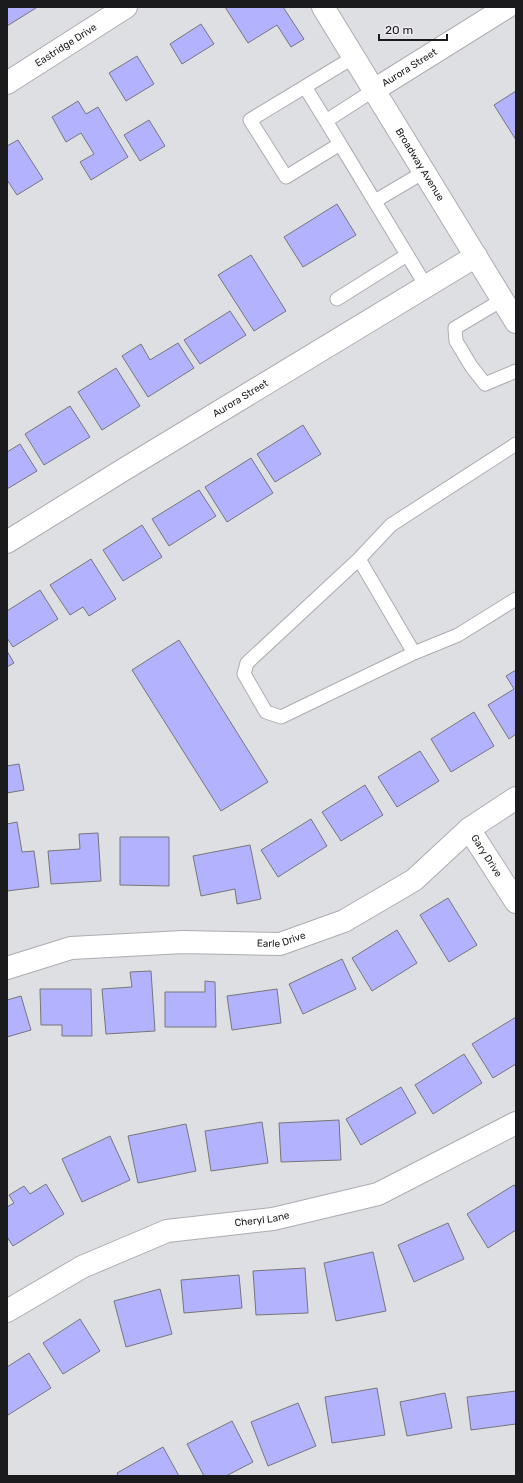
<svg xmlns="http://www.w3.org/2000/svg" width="523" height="1483" font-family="Rubik,sans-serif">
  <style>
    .building { fill: #b3b2ff; stroke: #76767a }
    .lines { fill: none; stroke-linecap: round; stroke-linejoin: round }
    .service-casing { stroke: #acacb1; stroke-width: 15 }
    .minor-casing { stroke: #acacb1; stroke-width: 24 }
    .secondary-casing { stroke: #acacb1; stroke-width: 24 }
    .service { stroke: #fff; stroke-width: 13 }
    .minor { stroke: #fff; stroke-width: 22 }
    .secondary { stroke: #fff; stroke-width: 22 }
    .labels { text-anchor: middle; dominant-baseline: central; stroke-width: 3; stroke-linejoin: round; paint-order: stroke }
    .street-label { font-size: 10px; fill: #1b1b1d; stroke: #ececf1 }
  </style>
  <rect width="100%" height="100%" fill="#dedfe3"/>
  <!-- building -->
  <path class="building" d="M7,7H35L36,8L7,26Z
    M225,7H283L304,39L291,47L277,25L248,43Z
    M201,24L214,44L182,64L170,44Z
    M137,56L154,84L126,101L109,73Z
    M516,91V140L494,105Z
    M78,101L86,114L98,107L128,157L91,180L80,162L94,154L81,133L66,142L52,117Z
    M149,120L165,146L140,161L124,135Z
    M18,140L43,179L17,195L7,180V146Z
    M337,204L356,235L303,267L284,237Z
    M251,255L286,311L254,331L218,275Z
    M230,311L246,335L200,364L184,340Z
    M178,343L194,368L148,397L122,356L141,344L150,360Z
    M116,368L140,406L102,430L78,392Z
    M70,406L90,437L44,465L25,434Z
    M303,425L321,454L275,482L257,454Z
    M20,444L37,471L7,489V452Z
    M251,458L273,493L227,522L205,487Z
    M199,490L216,516L169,546L152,519Z
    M142,525L162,557L123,581L103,550Z
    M91,559L116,599L89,616L83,607L70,615L50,585Z
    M40,590L58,619L13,647L7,638V611Z
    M179,640L268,782L221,811L132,670Z
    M7,651L14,663L7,667Z
    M516,670V734L509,739L488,705L514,689L506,676Z
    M474,712L494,746L451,772L431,739Z
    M420,751L439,781L397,807L378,777Z
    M19,764L24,790L7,793V766Z
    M365,785L383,815L341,841L322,812Z
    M311,819L327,846L278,877L261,850Z
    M17,822L22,852L34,851L39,887L7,891V824Z
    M98,833L101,881L51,884L48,851L80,849L79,834Z
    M120,837H169V886L120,885Z
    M250,845L261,899L237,904L235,889L201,896L193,856Z
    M448,898L477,945L449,962L420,915Z
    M397,930L417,963L372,991L352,958Z
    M342,959L356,989L303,1014L289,984Z
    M151,971L155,1031L106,1034L102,989L132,987L130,972Z
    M205,981L215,982L216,1027H165V992H205Z
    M40,989H91L92,1036H62V1025H41Z
    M277,989L281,1023L232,1030L227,996Z
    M21,996L31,1030L7,1037V1000Z
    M516,1017V1064L493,1078L472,1044Z
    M464,1054L482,1083L433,1114L415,1085Z
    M401,1087L416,1113L361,1145L346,1119Z
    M339,1120L341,1160L281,1162L279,1123Z
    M262,1122L268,1163L211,1171L205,1131Z
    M186,1124L196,1171L138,1183L128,1136Z
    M110,1136L130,1180L82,1202L62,1159Z
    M46,1184L64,1214L13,1246L7,1237V1207L14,1203L9,1195L24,1186L30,1194Z
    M514,1185L516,1188V1230L488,1248L467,1214Z
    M448,1223L464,1259L414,1282L398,1245Z
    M373,1252L386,1311L336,1321L324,1263Z
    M305,1268L308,1313L256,1315L253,1271Z
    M239,1275L242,1308L184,1313L181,1280Z
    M160,1289L172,1334L126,1347L114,1301Z
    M80,1319L100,1351L63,1374L43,1343Z
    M29,1353L51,1388L8,1415L7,1413V1367Z
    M377,1388L385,1435L332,1443L325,1397Z
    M516,1391V1424L471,1430L467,1397Z
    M445,1393L452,1428L407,1436L400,1402Z
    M298,1403L316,1446L268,1466L251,1422Z
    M232,1421L253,1462L226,1476H204L187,1444Z
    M163,1447L179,1476H118L117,1473Z"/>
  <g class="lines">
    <defs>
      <path id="service" d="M354,57L250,120L286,177L340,144L426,286
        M305,87L326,121
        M340,144L326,121L374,90
        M375,201L424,172
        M337,299L407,255
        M502,300L455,328L456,341L471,366L485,384L516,371
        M516,444L391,525L359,559L414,653L458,635L516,599
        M359,559L247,663L244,674L266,712L281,717L414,653"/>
      <g id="minor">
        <path id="s1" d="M7,83L126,7"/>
        <path id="s2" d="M374,90L507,7"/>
        <path id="s3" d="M7,542L123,470L476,256"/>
        <path id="s4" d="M469,829L516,902"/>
        <path id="s5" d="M7,968L71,948L183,942L280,944L344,921L414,880L469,829L516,798"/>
        <path id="s6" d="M7,1311L82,1267L167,1231L273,1219L378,1194L516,1123"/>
      </g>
      <g id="secondary">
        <path id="s7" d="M323,7L516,322"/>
      </g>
    </defs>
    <!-- service casing -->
    <use href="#service" class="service-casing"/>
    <!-- minor casing -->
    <use href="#minor" class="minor-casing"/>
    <!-- secondary casing -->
    <use href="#secondary" class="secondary-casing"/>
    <!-- service -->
    <use href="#service" class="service"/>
    <!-- minor -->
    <use href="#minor" class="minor"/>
    <!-- secondary -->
    <use href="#secondary" class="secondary"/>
  </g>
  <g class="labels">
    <!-- street labels -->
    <g class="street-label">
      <text stroke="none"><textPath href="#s1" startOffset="70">Eastridge Drive</textPath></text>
      <text stroke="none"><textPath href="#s2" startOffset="42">Aurora Street</textPath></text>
      <text stroke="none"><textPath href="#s7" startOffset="185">Broadway Avenue</textPath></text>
      <text stroke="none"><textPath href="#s3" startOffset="274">Aurora Street</textPath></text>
      <text stroke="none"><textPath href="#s4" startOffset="32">Gary Drive</textPath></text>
      <text stroke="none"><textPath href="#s5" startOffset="278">Earle Drive</textPath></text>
      <text stroke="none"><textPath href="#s6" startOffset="275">Cheryl Lane</textPath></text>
    </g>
  </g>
  <!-- border -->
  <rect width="523" height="1483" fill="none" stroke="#1b1b1d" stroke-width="16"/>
  <!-- scale -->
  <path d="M379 34v6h68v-6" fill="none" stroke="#1b1b1d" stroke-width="2"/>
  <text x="385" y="34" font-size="12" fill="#1b1b1d" stroke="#ececf1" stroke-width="3" paint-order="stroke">20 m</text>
</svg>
